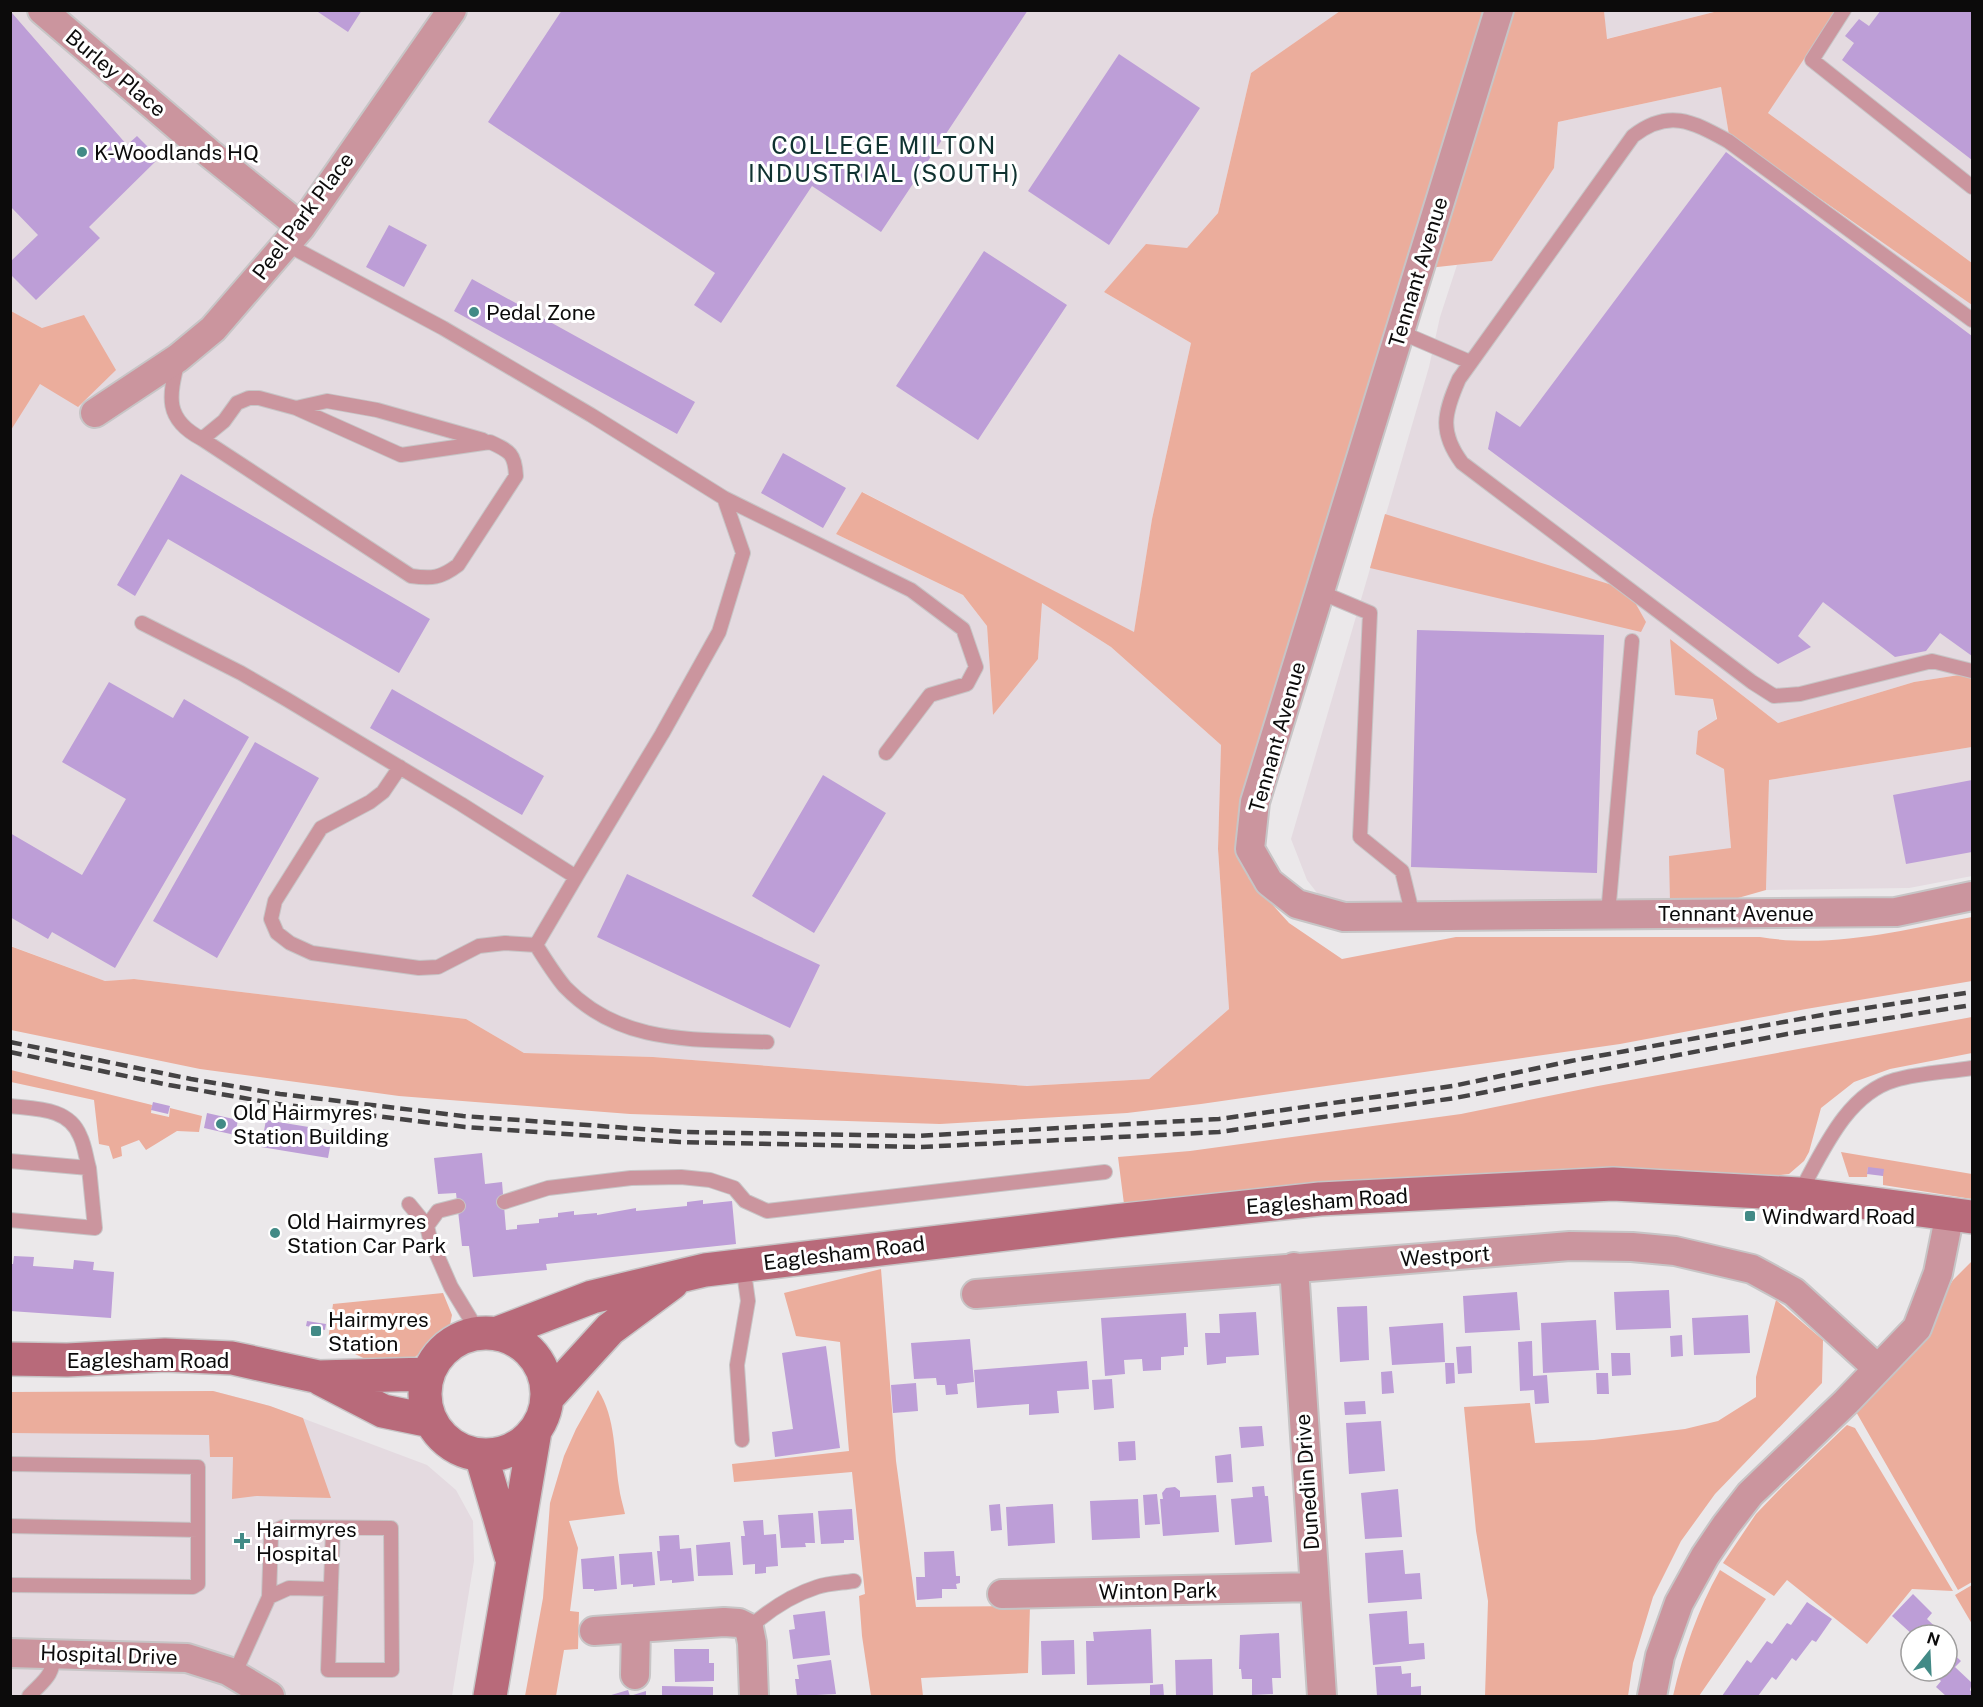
<svg xmlns="http://www.w3.org/2000/svg" width="1983" height="1707" font-family="'Public Sans',sans-serif">
  <style>
    .built { fill: #e4dae0 }
    .green { fill: #ebad9c }
    .building { fill: #bd9ed7 }
    .lines { fill: none; stroke-linecap: round; stroke-linejoin: round }
    .lane-casing { stroke: #c7c5c6; stroke-width: 16 }
    .street-casing { stroke: #c7c5c6; stroke-width: 32 }
    .secondary-casing { stroke: #c7c5c6; stroke-width: 36 }
    .lane { stroke: #cb959e; stroke-width: 14 }
    .street { stroke: #cb959e; stroke-width: 28 }
    .secondary { stroke: #b86a7a; stroke-width: 33 }
    .rail { stroke: #454344; stroke-width: 4.5; stroke-dasharray: 12 6; stroke-linecap: butt }
    .poi-dot { fill: #428a86; stroke: #fff; stroke-width: 2 }
    .labels { text-anchor: middle; dominant-baseline: central; stroke-width: 6; stroke-linejoin: round; paint-order: stroke }
    .street-label { font-size: 21px; fill: #0c0b0b; stroke: #fff }
    .poi-label { font-size: 21px; fill: #0c0b0b; stroke: #fff; text-anchor: start }
    .quarter-label { font-size: 24px; letter-spacing: 1.5px; fill: #0f3230; stroke: #fff }
  </style>
  <rect width="100%" height="100%" fill="#ebe8ea"/>
  <!-- built -->
  <path class="built" d="M1604,10L1718,11L1606,39Z
    M11,11H1340L1251,73L1218,213L1187,248L1104,292L1191,343L1152,519L1134,633L863,492L836,534L963,595L987,626L993,715L1038,659L1042,603L1111,647L1221,745L1218,849L1229,1009L1149,1079L1027,1086L653,1057L524,1053L466,1019L134,979L105,981L11,946L10,430L40,384L42,328L11,311Z
    M1836,11H1972V263L1768,113Z
    M1721,87L1729,135L1972,305V673L1914,682L1778,723L1671,640L1713,699L1724,769L1731,848L1670,902L1364,908L1321,898L1307,880L1291,839L1429,367L1440,317L1457,265L1492,261L1554,168L1558,122Z
    M1972,747V876L1909,888L1766,890L1769,780Z
    M213,1391L270,1406L427,1465L456,1490L473,1521L474,1561L452,1696H11L10,1392Z"/>
  <!-- green -->
  <path class="green" d="M1340,11H1604L1607,39L1718,11H1836L1768,113L1972,263V305L1729,135L1721,87L1558,122L1554,168L1492,261L1410,270L1239,839L1249,879L1289,923L1342,959L1456,937H1760C1832,949 1902,930 1972,917V981L1806,1009L1620,1044L1201,1104L1127,1113L940,1124L630,1114L399,1096L200,1069L11,1030L10,946L105,981L134,979L466,1019L524,1053L653,1057L1027,1086L1149,1079L1229,1009L1218,849L1221,745L1111,647L1042,603L1038,659L993,715L987,626L963,595L836,534L862,492L1134,632L1152,519L1191,343L1104,292L1146,244L1187,248L1218,213L1251,73Z
    M11,311L42,328L84,315L116,370L78,407L40,384L11,430Z
    M1385,514L1628,590L1646,622L1641,632L1370,568Z
    M1670,639L1778,723L1914,682L1972,673V747L1769,780L1766,890L1731,900L1670,902L1669,856L1731,848L1724,769L1696,754L1698,731L1717,719L1713,699L1675,695Z
    M1972,1017V1053L1890,1069L1854,1082L1821,1108L1809,1152L1804,1161L1789,1174L1761,1177L1589,1171L1381,1179L1124,1204L1118,1157L1190,1151L1461,1114L1598,1086Z
    M11,1070L152,1105L151,1113L169,1117L170,1108L202,1116L199,1132L177,1131L146,1150L139,1140L121,1147L122,1156L113,1159L109,1146L99,1144L94,1100L11,1082Z
    M1841,1152L1972,1174V1199L1883,1185V1176L1868,1167L1867,1177H1849Z
    M1972,1261V1582L1958,1590L1851,1403L1921,1333L1953,1280Z
    M881,1269L896,1461L916,1607L1030,1606L1028,1673L921,1678L923,1696H871L862,1636L859,1596L865,1594L852,1472L734,1482L732,1464L849,1451L840,1342L796,1336L784,1293Z
    M443,1293L452,1315L449,1330L415,1357L398,1365L380,1366L328,1341L333,1304Z
    M1776,1300L1823,1340L1822,1383L1715,1494L1681,1541L1653,1597L1633,1663L1628,1696H1485L1488,1601L1476,1531L1464,1407L1530,1403L1535,1443L1594,1440L1685,1429L1718,1421L1756,1397V1377Z
    M598,1390C616,1418 614,1454 619,1487C620,1496 623,1505 625,1514L569,1521L578,1548L570,1611L579,1612L578,1649L564,1650L556,1696H525L543,1598L550,1503L564,1456L576,1429Z
    M213,1391L270,1406L303,1418L331,1498L257,1496L232,1499L233,1457H210L209,1435L11,1433V1392Z
    M1847,1425L1855,1428L1953,1591L1912,1589L1867,1644L1787,1580L1774,1596L1723,1563L1756,1514L1783,1486Z
    M1720,1570L1766,1599L1699,1696H1673C1683,1653 1698,1609 1720,1570Z
    M1972,1585V1624L1955,1595Z"/>
  <!-- building -->
  <path class="building" d="M315,10H362L348,32Z
    M562,10H1028L881,232L812,186L721,323L694,305L715,273L488,122Z
    M1881,10H1972V160L1842,60L1854,43L1845,36L1859,19L1869,26Z
    M12,13L127,145L137,136L159,158L89,227L100,238L36,300L10,274V262L38,235L10,206V15Z
    M1119,54L1200,108L1109,245L1028,191Z
    M1726,152L1972,336V656L1940,633L1926,651L1895,657L1823,602L1798,636L1811,647L1778,664L1488,449L1496,411L1520,427Z
    M389,225L427,245L404,287L366,267Z
    M984,251L1067,305L978,440L896,386Z
    M472,279L695,402L677,434L454,311Z
    M783,453L846,488L823,528L761,493Z
    M181,474L430,619L399,673L168,539L135,596L117,585Z
    M1417,630L1604,635L1597,873L1411,867Z
    M109,682L173,718L184,699L249,737L115,968L52,932L48,939L10,917V833L82,875L126,799L62,762Z
    M392,689L544,776L522,815L370,728Z
    M255,742L319,778L217,958L153,921Z
    M823,775L886,813L814,933L752,896Z
    M1972,780V852L1906,864L1893,795Z
    M627,874L820,965L790,1028L597,937Z
    M153,1102L170,1106L168,1114L151,1110Z
    M207,1113L238,1120L235,1135L204,1128Z
    M266,1120L333,1131L328,1158L261,1147Z
    M482,1153L485,1184L502,1182L506,1230L517,1229V1225L539,1223V1219L558,1217V1213L574,1211V1215L597,1213V1215L636,1208V1211L687,1206V1202L703,1200V1204L732,1201L736,1244L546,1264L547,1270L473,1277L469,1246H462L456,1193L438,1194L434,1158Z
    M1868,1167L1884,1169L1883,1176L1867,1174Z
    M14,1256L34,1257L33,1266L73,1269L74,1260L94,1262L93,1270L114,1272L111,1318L10,1311V1264H13Z
    M1669,1290L1671,1328L1616,1330L1614,1292Z
    M1517,1292L1520,1330L1465,1333L1463,1296Z
    M1367,1306L1369,1360L1340,1362L1337,1307Z
    M1256,1312L1259,1355L1226,1357V1363L1207,1365L1205,1333H1220L1219,1314Z
    M1186,1313L1188,1347H1184V1355L1161,1357V1370L1143,1371L1142,1359L1124,1360L1125,1374L1105,1376L1101,1318Z
    M1748,1315L1750,1353L1694,1355L1692,1318Z
    M1596,1320L1599,1370L1543,1373L1541,1323Z
    M307,1321L326,1324L325,1330L306,1326Z
    M1443,1323L1445,1362L1392,1365L1389,1327Z
    M1682,1335L1683,1356L1671,1357L1670,1336Z
    M970,1339L974,1382L957,1384L958,1394L946,1395L945,1385H937L936,1378L914,1379L911,1343Z
    M1532,1341L1533,1376L1547,1375L1549,1403L1535,1404L1534,1390L1520,1391L1518,1342Z
    M826,1346L840,1448L775,1457L772,1432L793,1429L782,1353Z
    M1471,1346L1472,1373L1458,1374L1456,1347Z
    M1611,1353H1630L1631,1375L1612,1376Z
    M1087,1361L1089,1389L1057,1391L1059,1413L1029,1415V1404L977,1408L974,1370Z
    M1445,1363H1454L1455,1383L1446,1384Z
    M1392,1371L1394,1393L1382,1394L1381,1372Z
    M1596,1373H1608L1609,1394H1597Z
    M1112,1379L1114,1408L1094,1410L1092,1380Z
    M916,1383L918,1411L893,1413L891,1385Z
    M1365,1401L1366,1414L1345,1415L1344,1402Z
    M1381,1421L1385,1471L1349,1474L1346,1423Z
    M1262,1426L1264,1446L1241,1448L1239,1427Z
    M1135,1441L1136,1460L1119,1461L1118,1442Z
    M1231,1454L1233,1482L1217,1483L1215,1456Z
    M1264,1486L1265,1496H1268L1272,1542L1235,1545L1231,1499L1253,1497L1252,1487Z
    M1175,1487L1180,1491V1497L1216,1495L1219,1532L1163,1536L1160,1499H1163L1162,1493L1166,1488Z
    M1398,1489L1402,1537L1365,1539L1361,1493Z
    M1157,1494L1160,1524L1145,1525L1143,1495Z
    M1138,1499L1140,1538L1092,1540L1090,1501Z
    M1000,1504L1002,1530L991,1531L989,1505Z
    M1053,1504L1055,1543L1008,1546L1006,1507Z
    M852,1509L854,1540H844V1543L821,1544L818,1511Z
    M813,1513L815,1543H805L806,1547L781,1548L778,1515Z
    M763,1520L764,1535L776,1534L778,1566L766,1567V1573L755,1574V1564L743,1565L741,1536H745L743,1521Z
    M679,1535L680,1549L691,1548L694,1581L672,1583V1580L660,1581L657,1551H660L659,1536Z
    M730,1542L733,1575L698,1576L696,1545Z
    M1403,1550L1405,1574L1420,1573L1422,1599L1368,1603L1365,1553Z
    M954,1551L956,1576H960V1583L956,1584L957,1589H942V1598L917,1600L916,1577H925L924,1552Z
    M652,1552L655,1585L633,1587V1584L621,1585L619,1554Z
    M614,1556L617,1589L594,1591V1589H583L581,1559Z
    M1913,1594L1932,1613L1927,1619L1944,1635H1913L1892,1616Z
    M1807,1602L1832,1619L1816,1642L1812,1640L1796,1661L1792,1658L1776,1680L1772,1677L1758,1696H1722L1747,1660L1751,1663L1767,1641L1772,1644L1787,1623L1791,1625Z
    M825,1611L830,1655L793,1659L789,1630L795,1629L793,1615Z
    M1407,1611L1409,1644L1424,1643L1425,1659L1373,1665L1369,1614Z
    M1151,1629L1153,1683L1087,1685L1086,1641H1094L1093,1632Z
    M1279,1633L1281,1678H1272L1273,1694L1252,1695V1679H1242L1241,1669H1239L1240,1635Z
    M1074,1640L1075,1674L1042,1675L1041,1641Z
    M1947,1648L1961,1661L1955,1667L1972,1683L1970,1690L1972,1693V1696H1946L1936,1687L1941,1681L1930,1671H1947Z
    M674,1649H709V1663H714V1681L675,1682Z
    M1212,1659L1213,1696H1176L1175,1660Z
    M831,1660L836,1694L797,1696L795,1679H799L797,1665Z
    M1401,1666L1402,1674L1411,1673V1687L1421,1686V1696H1377L1375,1667Z
    M1163,1684L1164,1696H1150V1685Z
    M662,1686L713,1687V1696H662Z
    M628,1690L630,1696L646,1691V1696H608Z"/>
  <g class="lines">
    <defs>
      <path id="lane" d="M1844,10L1812,60L1972,187
        M1972,320L1728,141C1693,122 1669,108 1633,136L1459,379C1444,413 1439,432 1462,463L1752,682L1774,696L1800,694L1932,661L1972,671
        M1400,332L1470,362
        M178,360C169,397 164,419 202,439L224,421L237,403L249,398H259L296,408L401,455L490,442C510,451 515,454 516,476L458,565C441,578 432,579 411,576L202,439
        M296,408L327,401L377,410L483,440
        M724,498L911,590L963,629L976,667L967,684L930,695L886,753
        M1320,592L1370,613L1360,837L1402,871L1413,916
        M142,623L241,673L286,699L461,804L576,877L662,734L719,632L743,553L724,498L591,415L443,328L286,244
        M400,767L383,792L370,802L321,828L275,901L271,919L277,933L290,943L312,953L419,968L438,967L479,946L505,943L536,945
        M1608,914L1632,641
        M536,945C545,959 554,974 565,987C621,1045 694,1039 767,1042
        M536,945L576,877
        M10,1106C37,1109 69,1108 80,1136C85,1146 86,1158 89,1168
        M10,1161L89,1168L95,1228L10,1220
        M1799,1194C1822,1153 1846,1094 1895,1080C1919,1073 1947,1072 1972,1068
        M504,1202L548,1188L631,1178L681,1177L710,1180L734,1188L745,1201L767,1211L1105,1172
        M409,1204L427,1226L430,1239L451,1287L479,1333
        M427,1226L438,1211L458,1206
        M742,1440L737,1365L748,1301L743,1265
        M10,1464L198,1467V1584L193,1587L10,1585
        M10,1526L198,1530
        M331,1589L289,1588L269,1597L271,1536L275,1531L283,1527L391,1528L392,1670H328L333,1528
        M749,1628C768,1611 792,1595 817,1587C829,1583 842,1583 854,1581
        M234,1675L269,1597
        M29,1696C44,1680 53,1677 54,1653"/>
      <path id="street" d="M42,10L209,153L301,227
        M1499,10L1255,802L1250,849L1269,882L1297,904L1344,917L1896,912L1972,896
        M95,413L178,358L213,329L301,227L452,10
        M1294,1267L1322,1696
        M976,1294L1570,1246L1632,1247L1675,1251L1752,1269L1794,1292L1877,1368
        M1002,1594L1314,1587
        M594,1631L724,1622L739,1623L749,1628L752,1643L754,1696
        M10,1653L187,1658L228,1671L270,1696
        M635,1675L636,1628
        M1652,1696L1660,1656L1679,1603L1705,1556L1726,1525L1750,1494L1846,1402L1917,1328L1938,1273L1950,1213"/>
      <path id="secondary" d="M425 1394a61 61 0 1 1 122 0a61 61 0 1 1-122 0Z
        M498,1333L592,1297L705,1270L1115,1221L1320,1199L1613,1184L1799,1194L1972,1217
        M10,1359L67,1360L165,1355L232,1358L319,1377L428,1374
        M321,1379L383,1411L431,1421
        M548,1397L610,1329L672,1283
        M481,1455L511,1556
        M490,1696L535,1431"/>
    </defs>
    <!-- lane casing -->
    <use href="#lane" class="lane-casing"/>
    <!-- street casing -->
    <use href="#street" class="street-casing"/>
    <!-- secondary casing -->
    <use href="#secondary" class="secondary-casing"/>
    <!-- lane -->
    <use href="#lane" class="lane"/>
    <!-- street -->
    <use href="#street" class="street"/>
    <!-- secondary -->
    <use href="#secondary" class="secondary"/>
    <!-- rail -->
    <path class="rail" d="M10,1042L191,1079L280,1094L463,1116L683,1132L916,1136L1219,1119L1453,1086L1571,1061L1833,1013L1972,992
      M10,1052L169,1085L278,1104L465,1127L680,1142L921,1147L1219,1132L1455,1098L1787,1034L1972,1005"/>
  </g>
  <!-- markers -->
  <g class="poi-dot">
    <circle cx="82" cy="152" r="6"/>
    <circle cx="474" cy="312" r="6"/>
    <circle cx="221" cy="1124" r="6"/>
    <rect x="1744" y="1210" width="12" height="12" rx="3"/>
    <circle cx="275" cy="1233" r="6"/>
    <rect x="310" y="1325" width="12" height="12" rx="3"/>
    <path d="M239 1532h6v6h6v6h-6v6h-6v-6h-6v-6h6z"/>
  </g>
  <g class="labels">
    <!-- street labels -->
    <g class="street-label">
      <text transform="translate(116 73) rotate(40)">Burley Place</text>
      <text transform="translate(303 216) rotate(-53)">Peel Park Place</text>
      <text transform="translate(1418 272) rotate(-73)">Tennant Avenue</text>
      <text transform="translate(1277 737) rotate(-74)">Tennant Avenue</text>
      <text x="1736" y="913">Tennant Avenue</text>
      <text transform="translate(1327 1201) rotate(-4)">Eaglesham Road</text>
      <text transform="translate(844 1253) rotate(-7)">Eaglesham Road</text>
      <text transform="translate(1445 1256) rotate(-4)">Westport</text>
      <text x="148" y="1360">Eaglesham Road</text>
      <text transform="translate(1307 1482) rotate(-94)">Dunedin Drive</text>
      <text transform="translate(1158 1591) rotate(-1)">Winton Park</text>
      <text transform="translate(109 1655) rotate(2)">Hospital Drive</text>
    </g>
    <!-- poi labels -->
    <g class="poi-label">
      <text x="94" y="152">K-Woodlands HQ</text>
      <text x="486" y="312">Pedal Zone</text>
      <text x="233" y="1112">Old Hairmyres<tspan x="233" dy="24">Station Building</tspan></text>
      <text x="1762" y="1216">Windward Road</text>
      <text x="287" y="1221">Old Hairmyres<tspan x="287" dy="24">Station Car Park</tspan></text>
      <text x="328" y="1319">Hairmyres<tspan x="328" dy="24">Station</tspan></text>
      <text x="256" y="1529">Hairmyres<tspan x="256" dy="24">Hospital</tspan></text>
    </g>
    <!-- quarter labels -->
    <g class="quarter-label">
      <text x="884" y="145">COLLEGE MILTON<tspan x="884" dy="28">INDUSTRIAL (SOUTH)</tspan></text>
    </g>
  </g>
  <!-- border -->
  <rect width="1983" height="1707" fill="none" stroke="#0c0b0b" stroke-width="24"/>
  <!-- north arrow -->
  <g transform="translate(1929 1653) rotate(18)"><circle r="28" fill="#ffffff" stroke="#9e9d9d" stroke-width="1.5"/>
  <path d="M0-4.5L10 22L0 15L-10 22Z" fill="#428a86"/>
  <text y="-9" font-size="16" font-weight="bold" text-anchor="middle" fill="#0c0b0b">N</text>
  </g>
</svg>
